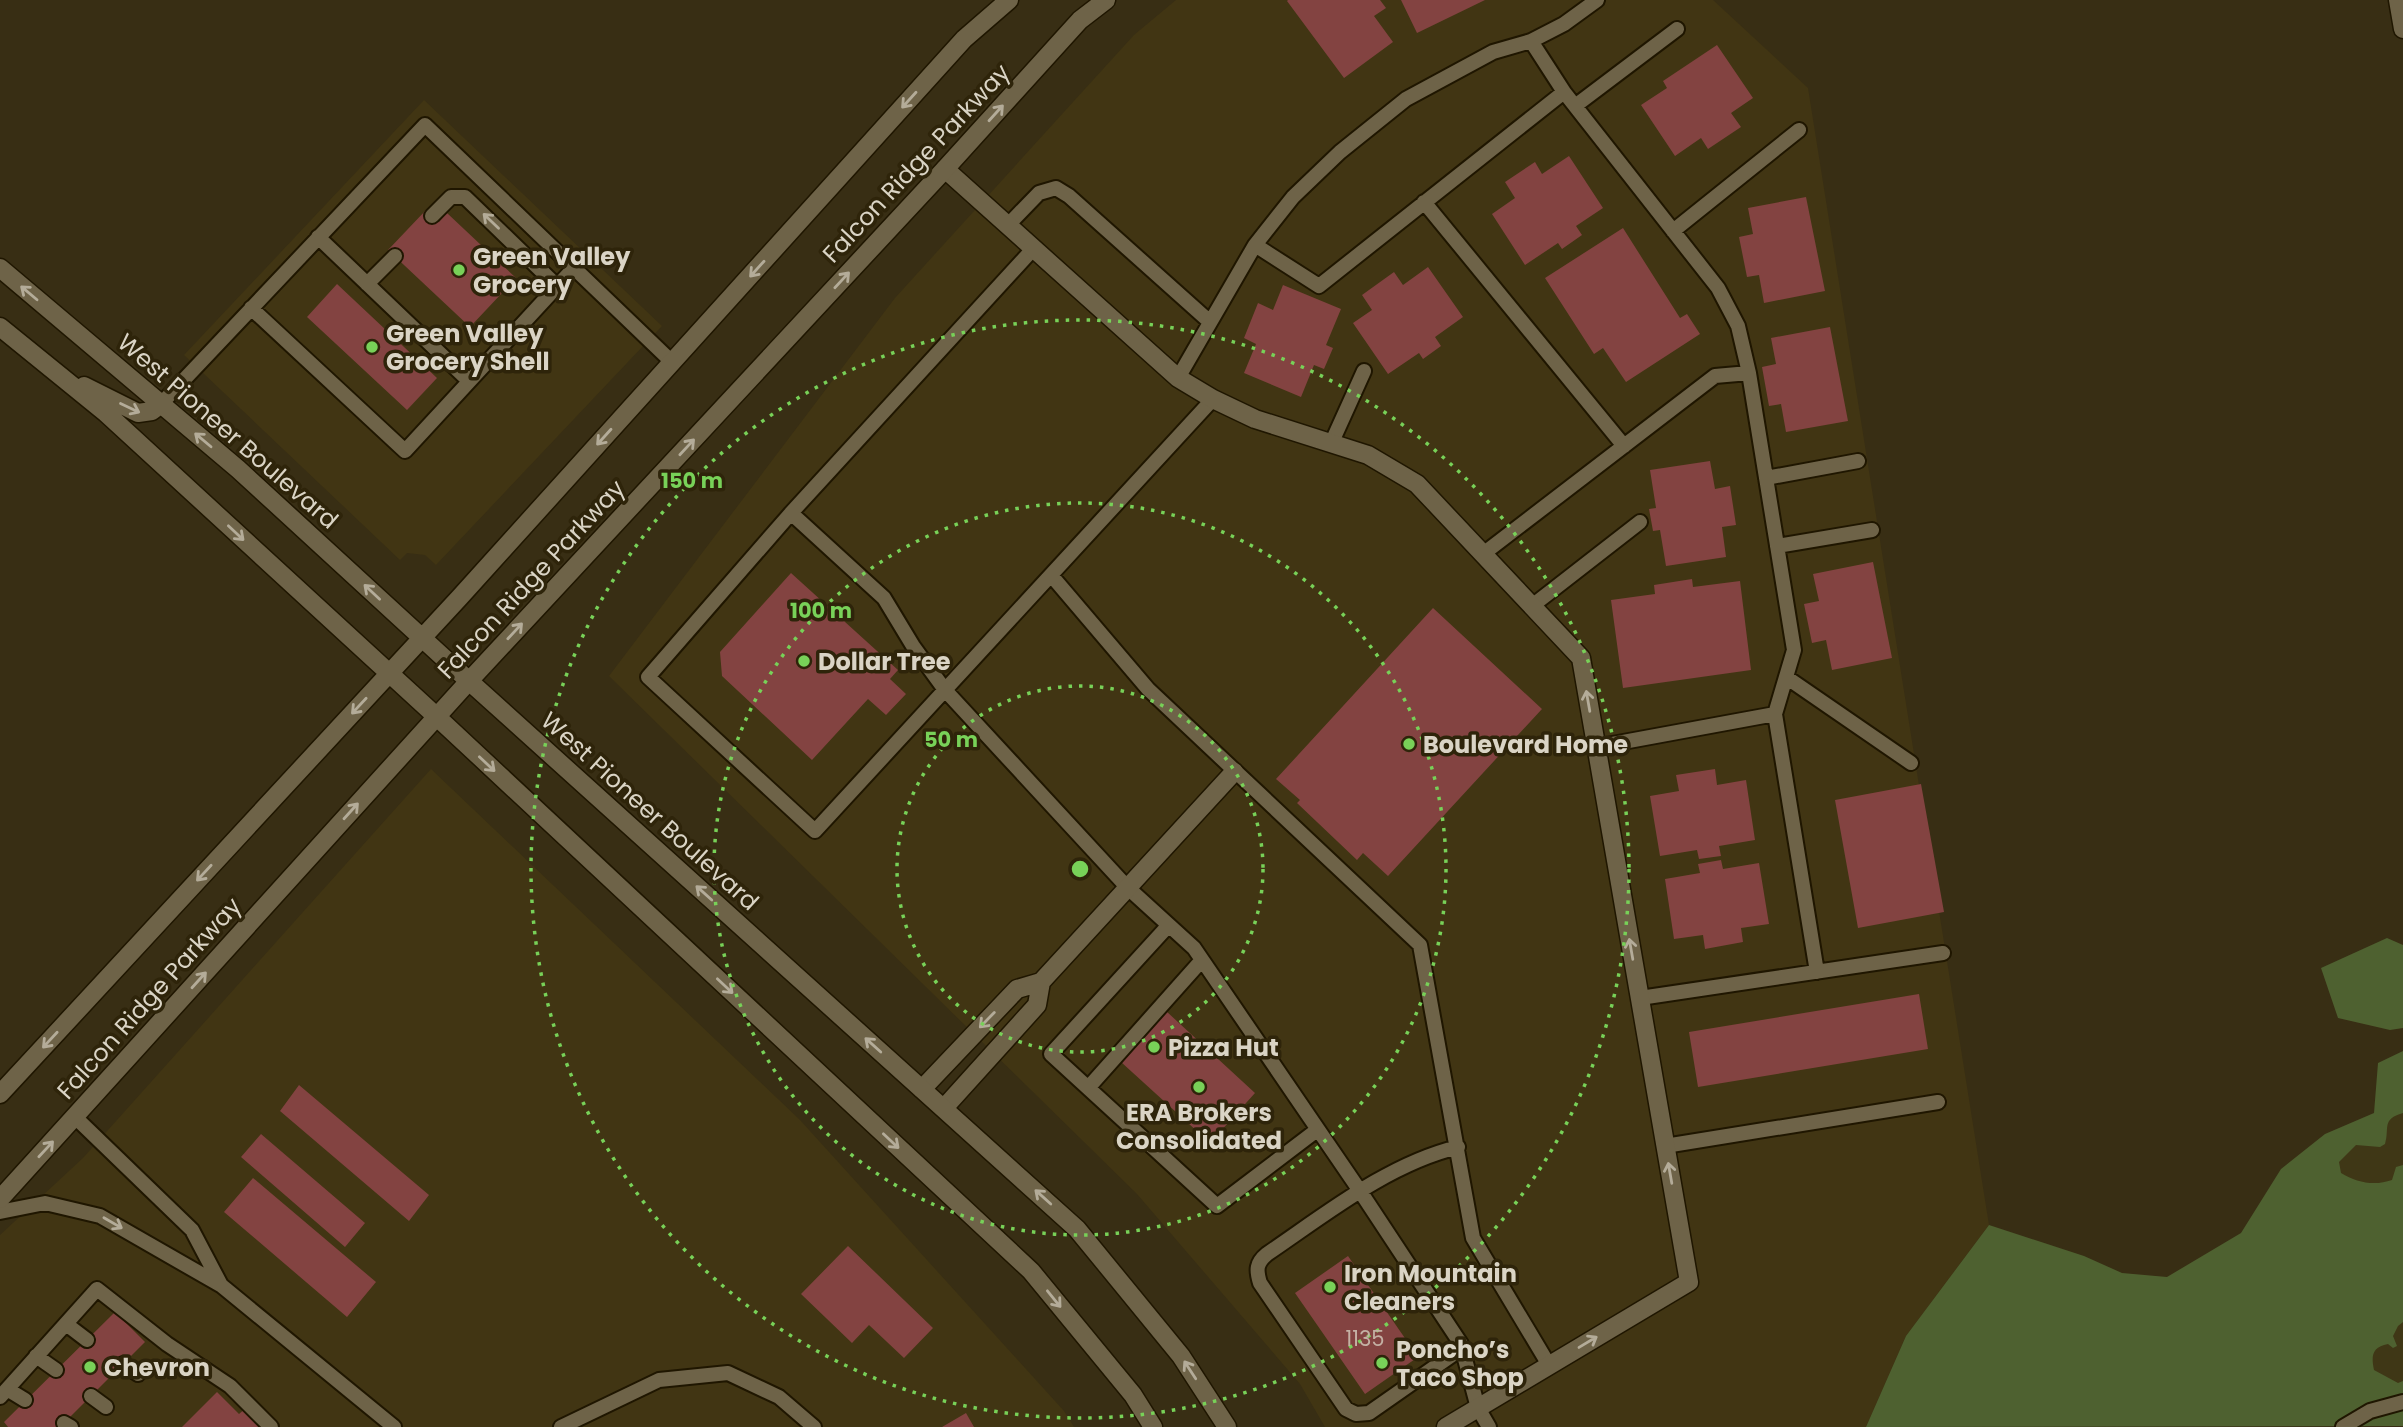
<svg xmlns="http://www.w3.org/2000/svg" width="2403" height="1427" font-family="Poppins,sans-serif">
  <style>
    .built { fill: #413513 }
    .green { fill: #4e6130 }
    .sand { fill: #3f3716 }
    .building { fill: #834341 }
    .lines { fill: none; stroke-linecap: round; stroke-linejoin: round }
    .lane-casing { stroke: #1f1600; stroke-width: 18 }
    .street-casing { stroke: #1f1600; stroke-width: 21 }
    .secondary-casing { stroke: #1f1600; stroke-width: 21 }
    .lane { stroke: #6e6348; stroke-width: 14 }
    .street { stroke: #6e6348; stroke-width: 18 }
    .secondary { stroke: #6e6348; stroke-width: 18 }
    .oneway { stroke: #b4ac99 }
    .ring { fill: none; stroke: #78d158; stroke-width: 3.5; stroke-dasharray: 3.5 7 }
    .poi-dot { fill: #78d158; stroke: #2e240a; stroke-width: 2.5 }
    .labels { text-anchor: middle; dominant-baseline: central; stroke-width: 7; stroke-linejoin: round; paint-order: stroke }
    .number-label { font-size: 21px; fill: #c4b0a4 }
    .street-label { font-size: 24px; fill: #dad4c5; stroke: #2e240a }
    .poi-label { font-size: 24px; font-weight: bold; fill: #dad4c5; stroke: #2e240a; text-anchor: start }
    .centre { fill: #78d158; stroke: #2e240a; stroke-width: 3.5 }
    .ring-label { font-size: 21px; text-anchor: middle; font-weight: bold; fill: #78d158; stroke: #2e240a; stroke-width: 7; stroke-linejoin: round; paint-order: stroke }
  </style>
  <rect width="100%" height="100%" fill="#382e14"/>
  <!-- built -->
  <path class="built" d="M1176,0H1713L1808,88L1989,1225L1906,1336L1866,1427H1325L1300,1384L1137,1194L609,676L895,298L1134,35Z
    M424,100L662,326L436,565L425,555L407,553L400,560L184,355Z
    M431,769L800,1120L1064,1411L1074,1427H0V1235L83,1158Z"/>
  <!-- green -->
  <path class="green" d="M2387,938L2403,945V1028L2390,1030L2338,1018L2321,968Z
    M2403,1051V1426L1866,1427L1906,1336L1989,1225L2084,1256L2122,1273L2167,1277L2241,1233L2281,1169L2325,1134L2374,1113L2378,1063Z"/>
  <!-- sand -->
  <path class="sand" d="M2403,1113V1165L2396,1167L2392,1180C2375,1186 2357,1183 2341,1173L2339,1162L2356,1145L2380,1147L2385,1144C2390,1128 2381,1119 2403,1113Z
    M2403,1322V1381L2398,1383L2374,1370C2371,1356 2372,1347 2388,1344L2393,1348L2397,1346L2393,1336L2398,1326Z"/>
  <!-- building -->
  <path class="building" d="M1288,0H1380L1386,8L1374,16L1393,42L1344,78L1287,1Z
    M1401,0H1485L1417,33Z
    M1717,45L1753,98L1731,113L1741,127L1708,149L1701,138L1675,156L1641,105L1667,88L1663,81Z
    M1569,156L1603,208L1576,226L1582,235L1562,249L1558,243L1525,265L1492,214L1515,198L1505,182L1535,162L1542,174Z
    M1806,197L1825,291L1764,303L1759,275L1747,277L1739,237L1753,234L1748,208Z
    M426,210L439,222L447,213L516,278L470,327L388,250Z
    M1623,228L1680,318L1687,314L1700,334L1626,382L1603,348L1594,354L1545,278Z
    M1428,267L1463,317L1435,337L1441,346L1423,359L1419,353L1388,374L1353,323L1372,310L1362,295L1394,272L1403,285Z
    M337,284L437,378L407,410L307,317Z
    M1283,285L1341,309L1326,345L1333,348L1324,369L1314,365L1301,397L1244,373L1256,344L1244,338L1258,303L1273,310Z
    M1830,327L1848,421L1786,432L1781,404L1769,406L1762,367L1776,364L1771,338Z
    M1710,461L1715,489L1730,486L1736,525L1722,527L1726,557L1666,566L1660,530L1653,531L1649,509L1656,508L1650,470Z
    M1873,562L1892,658L1832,670L1826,640L1812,643L1804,604L1819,601L1813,574Z
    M791,573L898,670L890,679L906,694L886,715L868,699L812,760L722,676L720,652Z
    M1692,579L1693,587L1740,581L1751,670L1623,688L1611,600L1655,594L1654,585Z
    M1433,608L1542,709L1388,876L1363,853L1357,860L1297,803L1300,800L1276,779Z
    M1715,769L1717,785L1746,780L1755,840L1719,846L1721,856L1699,859L1697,850L1660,856L1650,796L1679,791L1676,775Z
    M1921,784L1944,912L1858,928L1835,800Z
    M1721,860L1723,869L1759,863L1769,924L1741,928L1743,942L1705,949L1703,935L1674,939L1665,879L1700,873L1698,864Z
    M1919,994L1928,1049L1698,1087L1689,1032Z
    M1166,1011L1255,1093L1210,1143L1121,1062Z
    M299,1085L429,1195L409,1221L280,1111Z
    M261,1134L365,1223L345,1247L241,1157Z
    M253,1178L376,1282L347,1317L224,1212Z
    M848,1246L933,1328L904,1358L869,1325L852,1343L801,1294Z
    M1348,1256L1418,1357L1365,1394L1295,1293Z
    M115,1312L145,1342L60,1427H8L4,1422Z
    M217,1392L239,1414L247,1407L266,1427H182Z
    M966,1413L974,1427H942Z"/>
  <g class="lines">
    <defs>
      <path id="lane" d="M1531,41L1564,92L1718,288L1738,326L1749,373L1794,650L1775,714L1817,972
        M1575,106L1677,29
        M1424,202L1624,446
        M432,216L451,197H465L557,286
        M1008,225L1039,193L1056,188L1069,196L1210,322
        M1673,231L1799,130
        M318,237L469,381
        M1255,245L1319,286L1564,92
        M1034,248L791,513L648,677L815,831L1213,399
        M367,284L395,256
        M251,308L405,451L574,268
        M1178,378L1255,245L1293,197L1340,152L1406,99L1493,52L1531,41L1564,24L1597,0
        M161,404L425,125L672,362
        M1331,444L1364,371
        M1766,478L1858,461
        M791,513L884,598L913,646L945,690L1127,887L1194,948L1360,1191L1461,1344L1478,1408L1489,1427
        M1777,546L1872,530
        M1483,554L1715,376L1749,373
        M1051,575L1148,689L1420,945L1473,1238L1549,1365
        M1532,606L1640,522
        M1786,677L1911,763
        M1596,747L1775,714
        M1168,926L1051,1054L1217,1206L1317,1130
        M1640,998L1943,953
        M1088,1088L1202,960
        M75,1117L192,1230L221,1285
        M1665,1146L1938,1102
        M1458,1147C1388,1164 1326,1214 1267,1254C1256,1263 1256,1270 1260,1283L1346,1409L1356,1414L1369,1413L1462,1348
        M0,1212L45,1203L100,1216L222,1286L394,1427
        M66,1324L87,1340
        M36,1356L56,1370
        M123,1364L138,1374
        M7,1389L25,1400
        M91,1396L106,1407
        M0,1397L97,1289L167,1344L230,1386L271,1427
        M64,1423L71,1427
        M561,1427L659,1380L728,1373L779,1397L814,1427
        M2343,1427L2370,1411L2403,1402"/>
      <path id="street" d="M2398,0L2403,29
        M945,169L1178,378L1213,399L1255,419L1368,455L1417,484L1581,658L1689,1282L1446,1427
        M922,1089L1017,989L1041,982L1234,772
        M944,1108L1037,1005L1041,982"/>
      <path id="secondary" d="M0,268L238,469L469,681L1077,1229L1181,1356L1227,1427
        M0,327L106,413L437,717L1031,1271L1133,1395L1153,1427
        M84,386L138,413L152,411L161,404
        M0,1094L460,597L964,39L1009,0
        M0,1199L469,681L945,169L1080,20L1106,0"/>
    </defs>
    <!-- lane casing -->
    <use href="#lane" class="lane-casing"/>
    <!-- street casing -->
    <use href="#street" class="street-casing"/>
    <!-- secondary casing -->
    <use href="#secondary" class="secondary-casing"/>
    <!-- lane -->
    <use href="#lane" class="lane"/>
    <!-- street -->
    <use href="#street" class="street"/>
    <!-- secondary -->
    <use href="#secondary" class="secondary"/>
  </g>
  <!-- one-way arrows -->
  <defs><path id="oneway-shaft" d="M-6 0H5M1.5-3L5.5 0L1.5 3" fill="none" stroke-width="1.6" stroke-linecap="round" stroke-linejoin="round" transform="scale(1.75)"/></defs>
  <g class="oneway">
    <use href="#oneway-shaft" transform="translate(909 100) rotate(132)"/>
    <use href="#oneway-shaft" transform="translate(996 113) rotate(-48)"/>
    <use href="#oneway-shaft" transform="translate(491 221) rotate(-136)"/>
    <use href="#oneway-shaft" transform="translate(757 269) rotate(132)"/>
    <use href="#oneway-shaft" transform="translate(842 280) rotate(-47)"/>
    <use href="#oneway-shaft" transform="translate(29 293) rotate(-140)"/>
    <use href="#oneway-shaft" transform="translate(130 408) rotate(25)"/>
    <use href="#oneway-shaft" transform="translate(604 437) rotate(132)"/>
    <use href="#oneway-shaft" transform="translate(203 440) rotate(-140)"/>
    <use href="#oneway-shaft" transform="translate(687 447) rotate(-47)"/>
    <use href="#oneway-shaft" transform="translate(236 533) rotate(43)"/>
    <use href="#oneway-shaft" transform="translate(372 592) rotate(-137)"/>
    <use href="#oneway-shaft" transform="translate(515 631) rotate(-47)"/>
    <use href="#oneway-shaft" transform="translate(1588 701) rotate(-100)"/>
    <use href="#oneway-shaft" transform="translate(359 706) rotate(133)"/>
    <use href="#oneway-shaft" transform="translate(487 764) rotate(43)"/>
    <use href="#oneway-shaft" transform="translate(351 811) rotate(-48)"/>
    <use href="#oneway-shaft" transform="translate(204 873) rotate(133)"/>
    <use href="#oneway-shaft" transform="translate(704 893) rotate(-138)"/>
    <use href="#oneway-shaft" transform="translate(1631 949) rotate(-100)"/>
    <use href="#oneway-shaft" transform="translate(199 980) rotate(-48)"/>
    <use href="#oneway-shaft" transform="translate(725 986) rotate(43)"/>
    <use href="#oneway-shaft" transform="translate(987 1020) rotate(134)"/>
    <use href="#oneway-shaft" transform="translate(50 1040) rotate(133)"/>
    <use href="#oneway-shaft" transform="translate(873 1045) rotate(-138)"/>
    <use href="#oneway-shaft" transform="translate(891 1141) rotate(43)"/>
    <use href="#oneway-shaft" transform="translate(46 1149) rotate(-47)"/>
    <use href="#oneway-shaft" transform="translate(1670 1173) rotate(-100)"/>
    <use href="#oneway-shaft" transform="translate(1043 1197) rotate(-138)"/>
    <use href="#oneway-shaft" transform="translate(113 1223) rotate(30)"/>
    <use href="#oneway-shaft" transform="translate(1054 1299) rotate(51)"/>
    <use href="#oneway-shaft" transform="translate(1588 1342) rotate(-31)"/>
    <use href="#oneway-shaft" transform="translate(1190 1370) rotate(-123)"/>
  </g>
  <!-- distance rings -->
  <g class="ring">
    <circle cx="1080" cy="869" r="183"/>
    <circle cx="1080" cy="869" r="366"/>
    <circle cx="1080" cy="869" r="549"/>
  </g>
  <!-- markers -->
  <g class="poi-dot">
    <circle cx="459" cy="270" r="7"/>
    <circle cx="372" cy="347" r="7"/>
    <circle cx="804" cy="661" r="7"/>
    <circle cx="1409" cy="744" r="7"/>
    <circle cx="1154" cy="1047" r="7"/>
    <circle cx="1199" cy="1087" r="7"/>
    <circle cx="1330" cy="1287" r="7"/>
    <circle cx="1382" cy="1363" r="7"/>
    <circle cx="90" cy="1367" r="7"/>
  </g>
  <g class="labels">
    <!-- number labels -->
    <g class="number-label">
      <text x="1365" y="1338">1135</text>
    </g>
    <!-- street labels -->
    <g class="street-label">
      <text transform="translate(916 163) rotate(-47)">Falcon Ridge Parkway</text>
      <text transform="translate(228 431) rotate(41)">West Pioneer Boulevard</text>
      <text transform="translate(531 579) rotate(-47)">Falcon Ridge Parkway</text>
      <text transform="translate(650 811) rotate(42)">West Pioneer Boulevard</text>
      <text transform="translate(149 998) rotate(-48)">Falcon Ridge Parkway</text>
    </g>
    <!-- poi labels -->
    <g class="poi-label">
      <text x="473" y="256">Green Valley<tspan x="473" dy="28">Grocery</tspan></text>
      <text x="386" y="333">Green Valley<tspan x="386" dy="28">Grocery Shell</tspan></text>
      <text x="818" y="661">Dollar Tree</text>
      <text x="1423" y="744">Boulevard Home</text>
      <text x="1168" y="1047">Pizza Hut</text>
      <text x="1199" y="1112" text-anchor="middle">ERA Brokers<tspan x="1199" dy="28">Consolidated</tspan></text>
      <text x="1344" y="1273">Iron Mountain<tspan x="1344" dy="28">Cleaners</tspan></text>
      <text x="1396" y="1349">Poncho’s<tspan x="1396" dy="28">Taco Shop</tspan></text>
      <text x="104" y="1367">Chevron</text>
    </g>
  </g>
  <circle cx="1080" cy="869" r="10" class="centre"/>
  <g class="ring-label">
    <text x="692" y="488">150 m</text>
    <text x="821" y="618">100 m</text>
    <text x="951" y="747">50 m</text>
  </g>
</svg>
